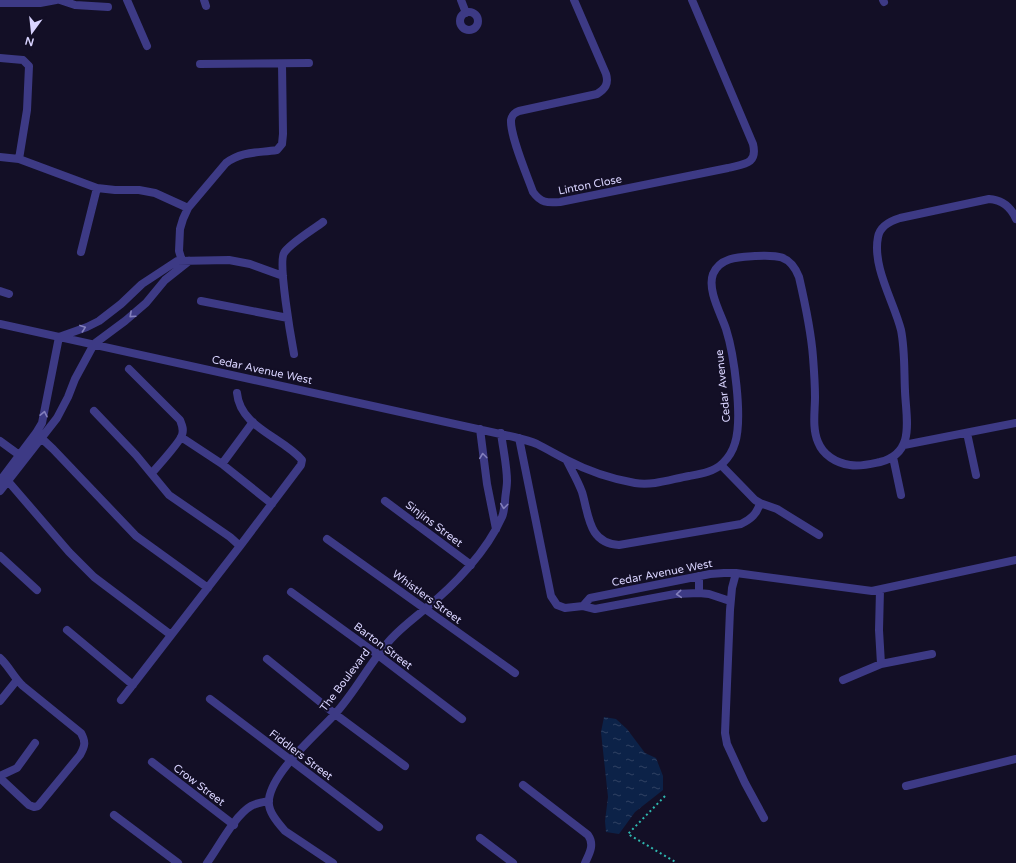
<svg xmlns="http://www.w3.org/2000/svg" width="1016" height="863" font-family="'Varela Round',sans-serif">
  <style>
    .water { fill: url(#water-ripples) }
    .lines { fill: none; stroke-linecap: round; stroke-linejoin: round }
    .path { stroke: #2fb8b0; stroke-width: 2; stroke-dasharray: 2 3; stroke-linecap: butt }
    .minor { stroke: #3d3a85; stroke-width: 8 }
    .oneway { stroke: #837fbc }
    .labels { text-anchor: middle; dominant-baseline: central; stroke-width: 4; stroke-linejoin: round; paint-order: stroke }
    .street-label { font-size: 11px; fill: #d9d4ff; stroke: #130f26 }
  </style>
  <defs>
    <pattern id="water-ripples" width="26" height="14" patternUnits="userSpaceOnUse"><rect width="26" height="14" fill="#0c2248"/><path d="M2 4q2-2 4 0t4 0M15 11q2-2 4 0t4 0" fill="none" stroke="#2f4163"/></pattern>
  </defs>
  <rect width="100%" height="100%" fill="#130f26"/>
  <!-- water -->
  <path class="water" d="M604,717L616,719L627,729L645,753L656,758L663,776V790L635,812L619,834L606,832L605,821L608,797L601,732Z"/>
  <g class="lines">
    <!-- path -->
    <path class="path" d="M665,796L628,834L677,863"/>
    <!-- minor -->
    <path class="minor" d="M60,0L75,5L108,7
      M127,0L147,46
      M204,0L206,6
      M461,0L466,13
      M574,0L606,74C609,84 605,89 597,94L519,111C514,113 512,115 511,120C510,136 527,175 533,192C541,203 547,203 560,202L728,168C743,164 758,165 753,144L692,0
      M883,0L884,2
      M0,3H40L56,0
      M460 21a9 9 0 1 1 18 0a9 9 0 1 1-18 0Z
      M0,58L23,60L29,66L27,110L19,159
      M200,64L309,63
      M0,157L19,159L97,188L115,190H139L155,193L188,208
      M81,252L97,188
      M183,264L179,251L180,229L183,219L188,208L226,163C242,151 258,153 277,150L282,144L283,134L282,64
      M0,291L9,294
      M201,301L288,318
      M0,324L514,437C522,439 530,441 537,444C547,449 557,455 567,460C588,471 612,479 635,483C653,486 672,479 689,476C700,474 714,472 723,463C728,458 733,450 735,443C743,418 734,354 726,329C721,314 707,290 713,274C720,257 739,257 755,256C776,255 790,254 799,277C805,303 811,330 813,357C814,370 815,383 815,397C815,411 812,428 818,442C823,455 836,463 850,465C860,467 871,464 880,462C916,453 906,419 905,391C904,371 905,350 901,330C894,302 872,267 878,237C880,226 890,221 900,218L989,199C1002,200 1011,207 1016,219
      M294,354C291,338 278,263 284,253C289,244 314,229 323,222
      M129,369L180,420C182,425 184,429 182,435C180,442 158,466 152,473
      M237,393C240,427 282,437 302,460L301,465L240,546
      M94,411L136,455L169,495L230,537L240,546L121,700
      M480,429L487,484L496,529
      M967,433L976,475
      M38,435L53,449L136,536L208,588
      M181,437L222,464L272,504
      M519,438L551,596L557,605L565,608L583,606L595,609L675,594L699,593L709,594L730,601
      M0,441L22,457
      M904,445L1016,423
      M893,457L901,495
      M567,461C572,471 578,481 582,492C589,515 588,543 619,545L741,524C751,519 757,514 760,503L755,500L721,465
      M222,464L253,422
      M7,480L69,552L94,577L171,635
      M0,481L36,433L42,423L59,337L87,327L99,321L121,304L142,284L177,261L229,260L250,264L283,276
      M0,491L57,418L68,397L75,379L94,344L125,321L146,303L165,280L189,261
      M385,501L471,565
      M760,503L777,509L819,535
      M327,539L515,673
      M0,556L37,590
      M736,573L732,588L730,610L725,733L727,744L745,783L764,818
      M699,576V593
      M880,590L879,630L881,664
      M291,592L378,655L462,719
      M583,606L590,598L710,574L724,573H736L872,591L1016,560
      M67,630L133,685
      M0,658C9,666 14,678 23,686L81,733C86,742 85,746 80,755L38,806L34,807L29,805L0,778
      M267,659L335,714L405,766
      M843,680L881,664L932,654
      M210,699L379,827
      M0,701L17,680
      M152,762L234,825
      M0,776L17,768L35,743
      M523,785L588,835C595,845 589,854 585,863
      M906,786L1016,759
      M114,815L178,863
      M480,838L513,863
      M207,863C218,848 235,815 251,806C256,803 263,802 269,801
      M333,863L285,831C278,823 267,811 269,799C273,771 316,735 335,714C356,691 370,662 391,639C401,628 413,619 425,609C454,586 487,551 502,517C504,513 504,507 505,502C505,496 507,488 507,481C507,466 503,449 501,433"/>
  </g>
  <!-- one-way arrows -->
  <defs><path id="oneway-chevron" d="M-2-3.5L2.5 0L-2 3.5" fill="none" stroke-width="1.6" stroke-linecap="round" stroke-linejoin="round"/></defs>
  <g class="oneway">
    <use href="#oneway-chevron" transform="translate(132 315) rotate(138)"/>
    <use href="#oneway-chevron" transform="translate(83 328) rotate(-20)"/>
    <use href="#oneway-chevron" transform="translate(44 414) rotate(-78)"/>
    <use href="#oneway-chevron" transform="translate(483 456) rotate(-97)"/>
    <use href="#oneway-chevron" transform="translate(504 506) rotate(97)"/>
    <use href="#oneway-chevron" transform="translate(679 594) rotate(175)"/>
  </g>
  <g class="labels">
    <!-- street labels -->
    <g class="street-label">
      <text transform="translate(590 185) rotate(-11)">Linton Close</text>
      <text transform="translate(262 370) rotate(12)">Cedar Avenue West</text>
      <text transform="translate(723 386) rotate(-96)">Cedar Avenue</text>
      <text transform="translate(434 524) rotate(37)">Sinjins Street</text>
      <text transform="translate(662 573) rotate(-11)">Cedar Avenue West</text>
      <text transform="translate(427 597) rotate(36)">Whistlers Street</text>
      <text transform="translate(383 646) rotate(37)">Barton Street</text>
      <text transform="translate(345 680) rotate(-53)">The Boulevard</text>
      <text transform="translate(301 755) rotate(37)">Fiddlers Street</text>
      <text transform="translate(199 785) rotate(37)">Crow Street</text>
    </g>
  </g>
  <!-- north arrow -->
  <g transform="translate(32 32) rotate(195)" stroke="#130f26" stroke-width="3" paint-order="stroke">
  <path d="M0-3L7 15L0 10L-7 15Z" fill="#d9d4ff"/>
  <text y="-6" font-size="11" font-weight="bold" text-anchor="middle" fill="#d9d4ff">N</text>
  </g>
</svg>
